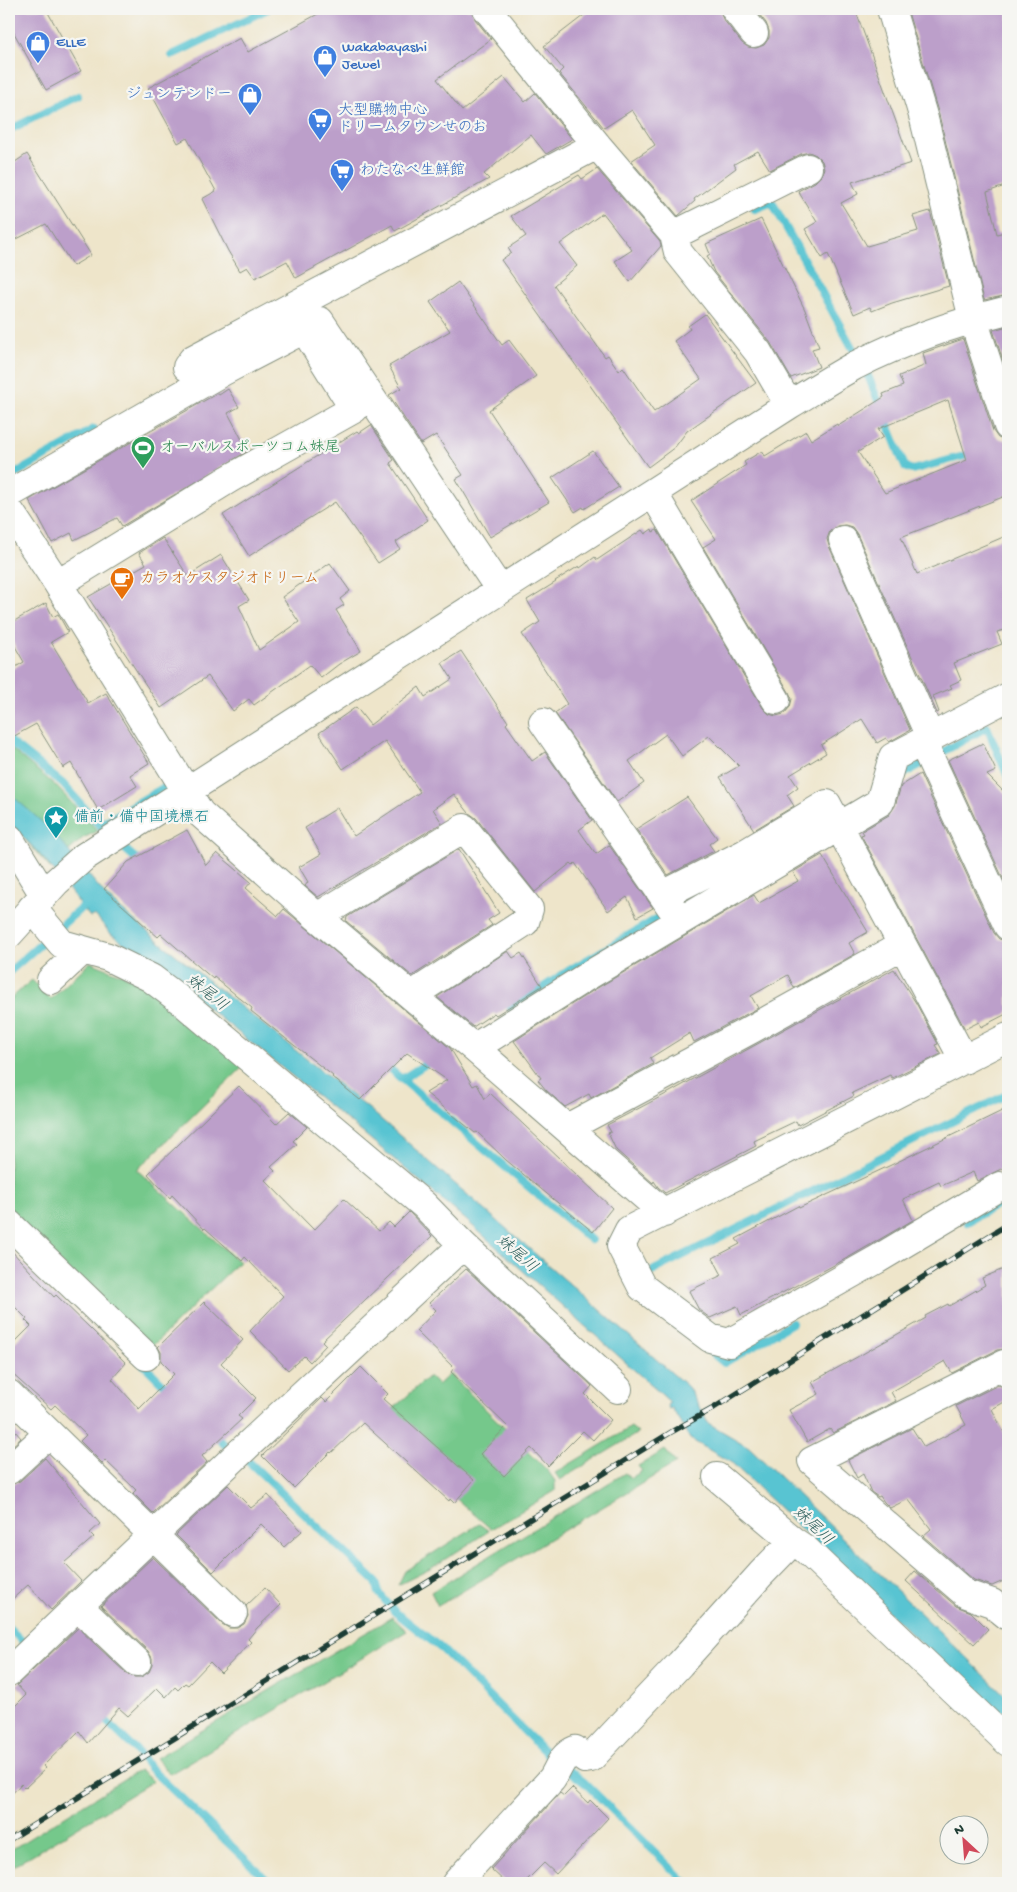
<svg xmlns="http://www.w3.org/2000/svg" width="1017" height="1892" font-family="'Gochi Hand','Klee One',sans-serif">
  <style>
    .green { fill: #75c88b; stroke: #4a8260 }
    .water { fill: #58c4d2; stroke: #3c8083 }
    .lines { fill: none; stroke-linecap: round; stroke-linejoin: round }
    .stream { stroke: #58c4d2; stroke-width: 8 }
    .building { fill: #bc9fca; fill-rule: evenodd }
    .street-casing { stroke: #86917f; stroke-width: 30 }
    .street { stroke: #fff; stroke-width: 28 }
    .rail-casing { stroke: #1f3d34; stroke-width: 5.5 }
    .rail { stroke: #f6f6f2; stroke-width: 4; stroke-dasharray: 11; stroke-linecap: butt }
    .labels { text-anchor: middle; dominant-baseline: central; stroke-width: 4.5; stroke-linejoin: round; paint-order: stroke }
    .shop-label { font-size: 15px; fill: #366cbe; stroke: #f6f6f2; text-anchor: start }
    .leisure-label { font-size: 15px; fill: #27864d; stroke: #f6f6f2; text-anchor: start }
    .food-label { font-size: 15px; fill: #c56008; stroke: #f6f6f2; text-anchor: start }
    .culture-label { font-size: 15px; fill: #0d838f; stroke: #f6f6f2; text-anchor: start }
    .water-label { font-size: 16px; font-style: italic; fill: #2d5f5c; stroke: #f6f6f2 }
  </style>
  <rect width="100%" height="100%" fill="#f6f6f2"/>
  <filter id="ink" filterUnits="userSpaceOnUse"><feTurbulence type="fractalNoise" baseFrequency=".02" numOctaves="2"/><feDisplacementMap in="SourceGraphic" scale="10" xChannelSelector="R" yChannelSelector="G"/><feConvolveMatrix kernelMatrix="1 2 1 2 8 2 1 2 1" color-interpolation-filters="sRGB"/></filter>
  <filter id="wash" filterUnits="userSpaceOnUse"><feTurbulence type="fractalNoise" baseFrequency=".0096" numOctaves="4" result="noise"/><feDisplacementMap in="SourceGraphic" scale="20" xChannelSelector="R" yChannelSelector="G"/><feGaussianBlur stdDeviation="1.12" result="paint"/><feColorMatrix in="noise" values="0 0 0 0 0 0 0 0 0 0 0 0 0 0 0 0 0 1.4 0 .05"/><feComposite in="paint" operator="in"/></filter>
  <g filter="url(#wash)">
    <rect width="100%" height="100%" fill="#eee5ca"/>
    <!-- green -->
    <path class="green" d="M9,747L55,785L98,831L83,838L50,868L9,821Z
      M90,962L153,987L248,1062L137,1170L239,1262L148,1350L9,1213V1000L32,980L51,999Z
      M450,1374L548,1471L555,1481V1491L491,1529L384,1436L382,1419L429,1376L438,1385Z
      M631,1427L638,1433L560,1480L555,1473Z
      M665,1450L676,1463L438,1606L431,1592L625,1473L631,1478L642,1471L638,1466Z
      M479,1524L489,1531L430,1569L398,1585L405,1571Z
      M392,1617L407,1631L170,1774L156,1758Z
      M139,1770L153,1781L9,1869V1851Z"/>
    <!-- water -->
    <path class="water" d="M9,793L50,829L108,898L161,943L368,1108L688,1387L708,1423L749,1447L1008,1698V1726L732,1463L690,1439L672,1408L669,1409L667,1405L670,1402L466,1220L363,1133L157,967L111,934L95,915L90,917C66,886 39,849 9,824Z"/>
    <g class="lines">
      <!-- stream -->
      <path class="stream" d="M172,55L268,9
        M9,130L78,96
        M755,209L772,202L869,378L905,467L912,470L975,453
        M9,477L94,429
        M9,741L63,784L102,828
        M895,779L987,727L1008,777
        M99,825L175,781
        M119,844L142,864
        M9,972L88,902
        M511,1008L568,971L723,880
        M384,1064L591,1240
        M402,1079L432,1060
        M967,1222L1008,1198
        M650,1272L1008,1094
        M703,1346L724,1363L792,1323
        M142,1363L169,1390
        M213,1433L230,1450
        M247,1460L376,1582L379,1593L394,1611L442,1649L556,1763
        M9,1628L23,1642
        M101,1716L135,1749L150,1768L270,1883
        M567,1769L585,1783L686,1883"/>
    </g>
    <g id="blocks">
      <!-- building -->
      <path class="building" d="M9,9H46L81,71L46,90L9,24Z
        M327,9H472L475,19L491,39L437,79L462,111L504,77L525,102L535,93L572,139L546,154L531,135L484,174L489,179L395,231L392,225L296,278L287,261L255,278L247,267L240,271L228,251L202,199L216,191L187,138L178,143L148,88L240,38L248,52Z
        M592,9H720L723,19L742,43L748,47L756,48L764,45L769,38V31L766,23L755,9H855L911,163L852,182L858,194L841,203L867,246L918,231L913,216L930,211L949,286L892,303L872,311L870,307L854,314L828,254L822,258L805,229L817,222L798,191L815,182L821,176L824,168L822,161L816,155L809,152L801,154L770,170L758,151L734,164L736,168L694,199L695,201L678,216L631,161L655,145L632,110L604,128L559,73L563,69L544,46Z
        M907,9H1008V185L987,192L997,234L1008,231V295L984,300L939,115Z
        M27,154L91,255L73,266L46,224L9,243V166Z
        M597,169L660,242L661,246L630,282L615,261L632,250L603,213L560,244L577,266L554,285L605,357L608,355L619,371L623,367L654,412L701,379L674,341L690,329L688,326L705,314L756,383L687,431L675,447L648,467L501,260L511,253L508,248L526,236L511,216L579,175L582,179Z
        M761,219L805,310L819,347L812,349L819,367L791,378L770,342L714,272L707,256L710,254L706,244Z
        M458,282L502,345L509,340L536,376L489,410L549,502L490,537L456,479L463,475L436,435L421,444L389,395L401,388L389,366L450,331L430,302Z
        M1008,326V376L993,330Z
        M963,339L993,431L998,438L1008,441V495L901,537L917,574L1008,535V629L997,632L1002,644L954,663L961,680L950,685L952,688L933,696L939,712L937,713L857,534L852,527L845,525L837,526L830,531L827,539L829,546L910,730L889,742L886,738L877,743L862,719L821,745L826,753L790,775L798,787L787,795L794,806L754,830L720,777L739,766L709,736L682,756L666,734L629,761L644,783L617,802L555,713L567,704L522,634L540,622L527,600L556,582L555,581L579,566L580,568L595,557L597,560L642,530L645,534L652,529L653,532L657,530L763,708L769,714L776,716L784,714L790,707L792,699L789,692L703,547L716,539L691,501L746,465L744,462L762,451L765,456L806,431L811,440L837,424L838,426L884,397L883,394L903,386L899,376L926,365L923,353ZM948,400L967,460L885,493L858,452L883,437L878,429Z
        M228,389L239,407L228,413L248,451L122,526L117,518L74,540L71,533L52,543L29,500L218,393L219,395Z
        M371,425L394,460L390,463L428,520L396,542L400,549L378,563L335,502L249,556L223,515L357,431L359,433Z
        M593,451L619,487L584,509L583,507L575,512L552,478Z
        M163,538L188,576L221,555L249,600L239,606L259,650L299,622L282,597L330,563L350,591L340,599L344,605L336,610L361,651L339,664L321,678L310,665L254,705L249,699L233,711L208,676L161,708L88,597L146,564L139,553Z
        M46,603L53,617L58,614L68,632L51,642L88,703L106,693L149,763L130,775L137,786L98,810L71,763L63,768L36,724L9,739V671L24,662L9,636V624Z
        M461,651L508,722L506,724L532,761L545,752L592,820L579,830L596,854L609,845L653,908L637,917L627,897L608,911L575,863L573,865L571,863L535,892L476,818L469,813L454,794L433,809L442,823L318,897L305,886L308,882L299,867L321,854L305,828L337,808L354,836L420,792L385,741L343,769L319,733L356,707L370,725L419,687L425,697L452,679L442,663Z
        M983,743L996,771L987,775L1006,794L1008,799V889L948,760Z
        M920,774L994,933L999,939L1008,941V1013L981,1027L979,1022L965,1029L861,835L864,834L862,831L889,815L895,806L901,786Z
        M687,797L717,838L709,844L714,851L668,875L636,829Z
        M187,830L206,865L217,853L251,882L246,888L278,916L284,909L450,1048L473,1086L477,1084L485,1099L490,1093L612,1208L593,1232L506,1160L477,1132L475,1133L426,1093L447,1080L407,1053L360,1100L332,1077L333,1076L251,1011L252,1008L214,977L213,979L161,934L158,937L104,889L128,862Z
        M459,849L499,913L488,920L492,925L412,976L346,921L347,917Z
        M822,855L868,932L849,943L855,954L794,988L788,975L751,996L758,1008L694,1042L690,1033L650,1058L653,1064L591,1098L589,1094L565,1107L546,1090L538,1080L541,1078L514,1041L594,990L754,895L759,903L798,881L793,872Z
        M508,951L513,958L521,953L542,986L496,1015L494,1013L473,1027L437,997Z
        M894,969L916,1003L938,1044L935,1045L941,1054L892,1078L890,1075L852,1093L854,1096L798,1125L796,1121L754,1141L756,1146L665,1193L658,1187L654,1181L653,1183L616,1150L608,1133L611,1132L607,1125L670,1092Z
        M239,1086L276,1124L289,1112L307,1127L293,1141L297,1144L271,1167L275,1171L265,1180L314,1230L344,1199L379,1231L389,1222L394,1227L409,1212L432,1236L322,1341L326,1345L310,1362L304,1356L288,1370L250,1331L283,1296L245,1257L242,1261L205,1228L204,1229L172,1195L170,1198L148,1174Z
        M1008,1108L1007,1166L977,1181L973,1172L941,1186L939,1182L903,1199L913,1220L851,1256L741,1315L737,1306L710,1318L699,1310L689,1291L722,1275L713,1258L740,1244L736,1239L798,1206L799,1208L889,1166Z
        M9,1248L54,1297L56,1295L126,1363L112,1379L139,1409L174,1374L161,1361V1352L158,1347L204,1302L243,1340L221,1363L256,1398L238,1416L242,1419L202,1456L207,1462L153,1513L133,1493L136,1490L105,1460L102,1463L80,1441L86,1435L55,1405L51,1409L9,1371V1348L31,1326L25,1320L27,1319L9,1301Z
        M1008,1267V1349L997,1350L952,1373L945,1361L891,1392L896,1401L833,1433L830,1429L807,1442L789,1410L819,1394L812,1382L859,1356L926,1318L925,1316L948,1304L949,1306L985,1285L982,1278Z
        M466,1269L592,1386L585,1394L611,1420L593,1440L583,1431L548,1466L531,1448L504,1476L480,1454L507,1426L451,1372L454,1368L416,1331L436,1310L429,1303Z
        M361,1367L388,1394L383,1399L474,1480L454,1503L450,1499L449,1501L363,1423L331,1453L330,1452L294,1488L262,1456L322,1398L326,1402Z
        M998,1385L1008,1388V1400L992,1409L1008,1441V1579L992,1586L974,1580L923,1536L931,1529L908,1499L890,1508L884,1502L880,1496L878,1497L871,1492L863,1474L857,1478L848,1460L912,1428L924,1447L966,1425L956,1406Z
        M9,1424L21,1438L9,1449Z
        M45,1458L100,1524L90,1533L94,1537L64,1563L81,1581L51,1610L28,1585L9,1602V1485L20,1481Z
        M228,1485L251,1508L268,1495L302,1531L284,1547L261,1524L213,1572L176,1535Z
        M153,1557L222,1624L229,1628H237L244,1624L248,1616L246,1606L265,1588L281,1605L257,1628L248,1639L251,1642L221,1673L210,1662L188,1685L185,1683L178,1690L175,1687L166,1697L157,1688L128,1716L119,1708L88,1743L79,1731L43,1766L46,1768L25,1788L21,1784L9,1797V1712L26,1695L17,1685L78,1628L127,1674L134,1677H141L149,1672L152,1665V1658L148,1651L101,1606Z
        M915,1571L956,1606L971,1612L988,1629L974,1644L906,1581Z
        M572,1788L588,1803L590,1800L608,1818L556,1874L544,1863L524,1883H506L491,1869L560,1793L564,1796Z"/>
    </g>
  </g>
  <g filter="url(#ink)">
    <use href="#blocks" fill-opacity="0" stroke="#86917f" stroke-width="1"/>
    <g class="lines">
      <defs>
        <path id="street" d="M487,9L597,145L674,235L808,168
          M735,9L754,33
          M891,9L924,119L973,319L1008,426
          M674,235L678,252L758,352L789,405
          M187,367L193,359L210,350L597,145
          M653,493L776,700
          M9,494L222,372L320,321L500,590
          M9,510L58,584L200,813L317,917L474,1048L664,1213
          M843,540L931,739
          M58,584L229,479L354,409L311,340
          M543,722L673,910
          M923,743L1008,926
          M9,838L44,895
          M663,895L744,854L827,804L964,1060
          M32,908L62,944L108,957L151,978L180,1000L424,1205L463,1245L618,1389
          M317,917L464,828L529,909L525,922L412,995
          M9,934L56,882L84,857L789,405C811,392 832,378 854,366C903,341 955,323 1008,310
          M51,980L82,951
          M474,1048L586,977L880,802L893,757L1008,697
          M567,1128L752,1029L901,946
          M1000,1186L876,1260L729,1343L710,1338L642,1287L621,1246L629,1230L1008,1037
          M9,1224L146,1356
          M1008,1373L1004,1364L812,1461L966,1594L992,1603L1008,1616
          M9,1394L233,1613
          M9,1470L49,1433
          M717,1477L793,1541L805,1549L1008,1742
          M137,1662L78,1606L234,1458L463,1245
          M9,1672L78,1606
          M456,1883L552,1779C559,1768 562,1755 575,1750L585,1759L591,1758L680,1664L761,1574L793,1541"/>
      </defs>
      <!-- street casing -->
      <use href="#street" class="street-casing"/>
      <!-- street -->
      <use href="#street" class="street"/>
      <defs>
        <path id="rail" d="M9,1840L673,1431L712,1409L1008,1224"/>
      </defs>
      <!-- rail casing -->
      <use href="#rail" class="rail-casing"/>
      <!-- rail -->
      <use href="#rail" class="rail"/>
    </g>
  </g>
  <!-- icons -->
  <defs>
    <symbol id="shop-pin" viewBox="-11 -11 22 30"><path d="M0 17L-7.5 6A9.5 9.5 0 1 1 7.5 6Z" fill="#3f7fe0" stroke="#f6f6f2"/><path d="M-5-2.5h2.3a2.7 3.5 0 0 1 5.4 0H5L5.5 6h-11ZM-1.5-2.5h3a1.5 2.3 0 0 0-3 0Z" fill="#fff"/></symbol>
    <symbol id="supermarket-pin" viewBox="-11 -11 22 30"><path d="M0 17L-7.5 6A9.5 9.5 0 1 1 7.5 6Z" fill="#3f7fe0" stroke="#f6f6f2"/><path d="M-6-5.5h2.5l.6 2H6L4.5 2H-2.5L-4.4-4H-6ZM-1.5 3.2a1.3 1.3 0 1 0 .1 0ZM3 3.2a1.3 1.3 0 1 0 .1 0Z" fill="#fff"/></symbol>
    <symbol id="stadium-pin" viewBox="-11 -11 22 30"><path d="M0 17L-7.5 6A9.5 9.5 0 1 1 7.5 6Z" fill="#2e9e5b" stroke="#f6f6f2"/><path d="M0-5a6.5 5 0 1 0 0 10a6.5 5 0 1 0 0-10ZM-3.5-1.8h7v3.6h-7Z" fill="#fff"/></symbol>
    <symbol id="cafe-pin" viewBox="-11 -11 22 30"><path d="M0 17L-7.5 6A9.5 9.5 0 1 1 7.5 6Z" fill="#e8710a" stroke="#f6f6f2"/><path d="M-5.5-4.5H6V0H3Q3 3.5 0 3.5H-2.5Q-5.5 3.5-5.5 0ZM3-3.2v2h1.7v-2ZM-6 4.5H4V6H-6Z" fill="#fff"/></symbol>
    <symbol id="sight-pin" viewBox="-11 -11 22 30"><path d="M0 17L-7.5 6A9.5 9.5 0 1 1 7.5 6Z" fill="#0f9aa8" stroke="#f6f6f2"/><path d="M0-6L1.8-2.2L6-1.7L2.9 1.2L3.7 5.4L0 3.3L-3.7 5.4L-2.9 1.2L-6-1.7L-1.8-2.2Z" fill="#fff"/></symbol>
  </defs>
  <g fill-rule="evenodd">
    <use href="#shop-pin" x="24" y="29" width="28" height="38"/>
    <use href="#shop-pin" x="311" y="43" width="28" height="38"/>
    <use href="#shop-pin" x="236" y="81" width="28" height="38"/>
    <use href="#supermarket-pin" x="306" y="106" width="28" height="38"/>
    <use href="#supermarket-pin" x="328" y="157" width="28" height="38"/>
    <use href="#stadium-pin" x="129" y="434" width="28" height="38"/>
    <use href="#cafe-pin" x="108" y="565" width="28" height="38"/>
    <use href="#sight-pin" x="42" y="804" width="28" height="38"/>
  </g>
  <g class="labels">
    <!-- shop labels -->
    <g class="shop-label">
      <text x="56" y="43">ELLE</text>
      <text x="342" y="48">Wakabayashi<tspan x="342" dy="17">Jewel</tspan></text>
      <text x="232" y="95" text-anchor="end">ジュンテンドー</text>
      <text x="338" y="111">大型購物中心<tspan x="338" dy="17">ドリームタウンせのお</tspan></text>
      <text x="360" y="171">わたなべ生鮮館</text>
    </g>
    <!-- leisure labels -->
    <g class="leisure-label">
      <text x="160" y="448">オーバルスポーツコム妹尾</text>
    </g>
    <!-- food labels -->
    <g class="food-label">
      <text x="140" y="579">カラオケスタジオドリーム</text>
    </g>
    <!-- culture labels -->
    <g class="culture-label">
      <text x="74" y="818">備前・備中国境標石</text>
    </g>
    <!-- water labels -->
    <g class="water-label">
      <text transform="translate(206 994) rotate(39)">妹尾川</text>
      <text transform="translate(516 1255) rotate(41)">妹尾川</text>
      <text transform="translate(812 1527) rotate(44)">妹尾川</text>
    </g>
  </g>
  <!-- margin -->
  <rect width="1017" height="1892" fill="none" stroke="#f6f6f2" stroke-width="30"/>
  <!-- north arrow -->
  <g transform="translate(964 1840) rotate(334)"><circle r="24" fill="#f6f6f2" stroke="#a0aca6"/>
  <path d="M0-4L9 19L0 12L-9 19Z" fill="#d1495b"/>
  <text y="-8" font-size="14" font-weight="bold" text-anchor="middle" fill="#1f3d34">N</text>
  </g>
</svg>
